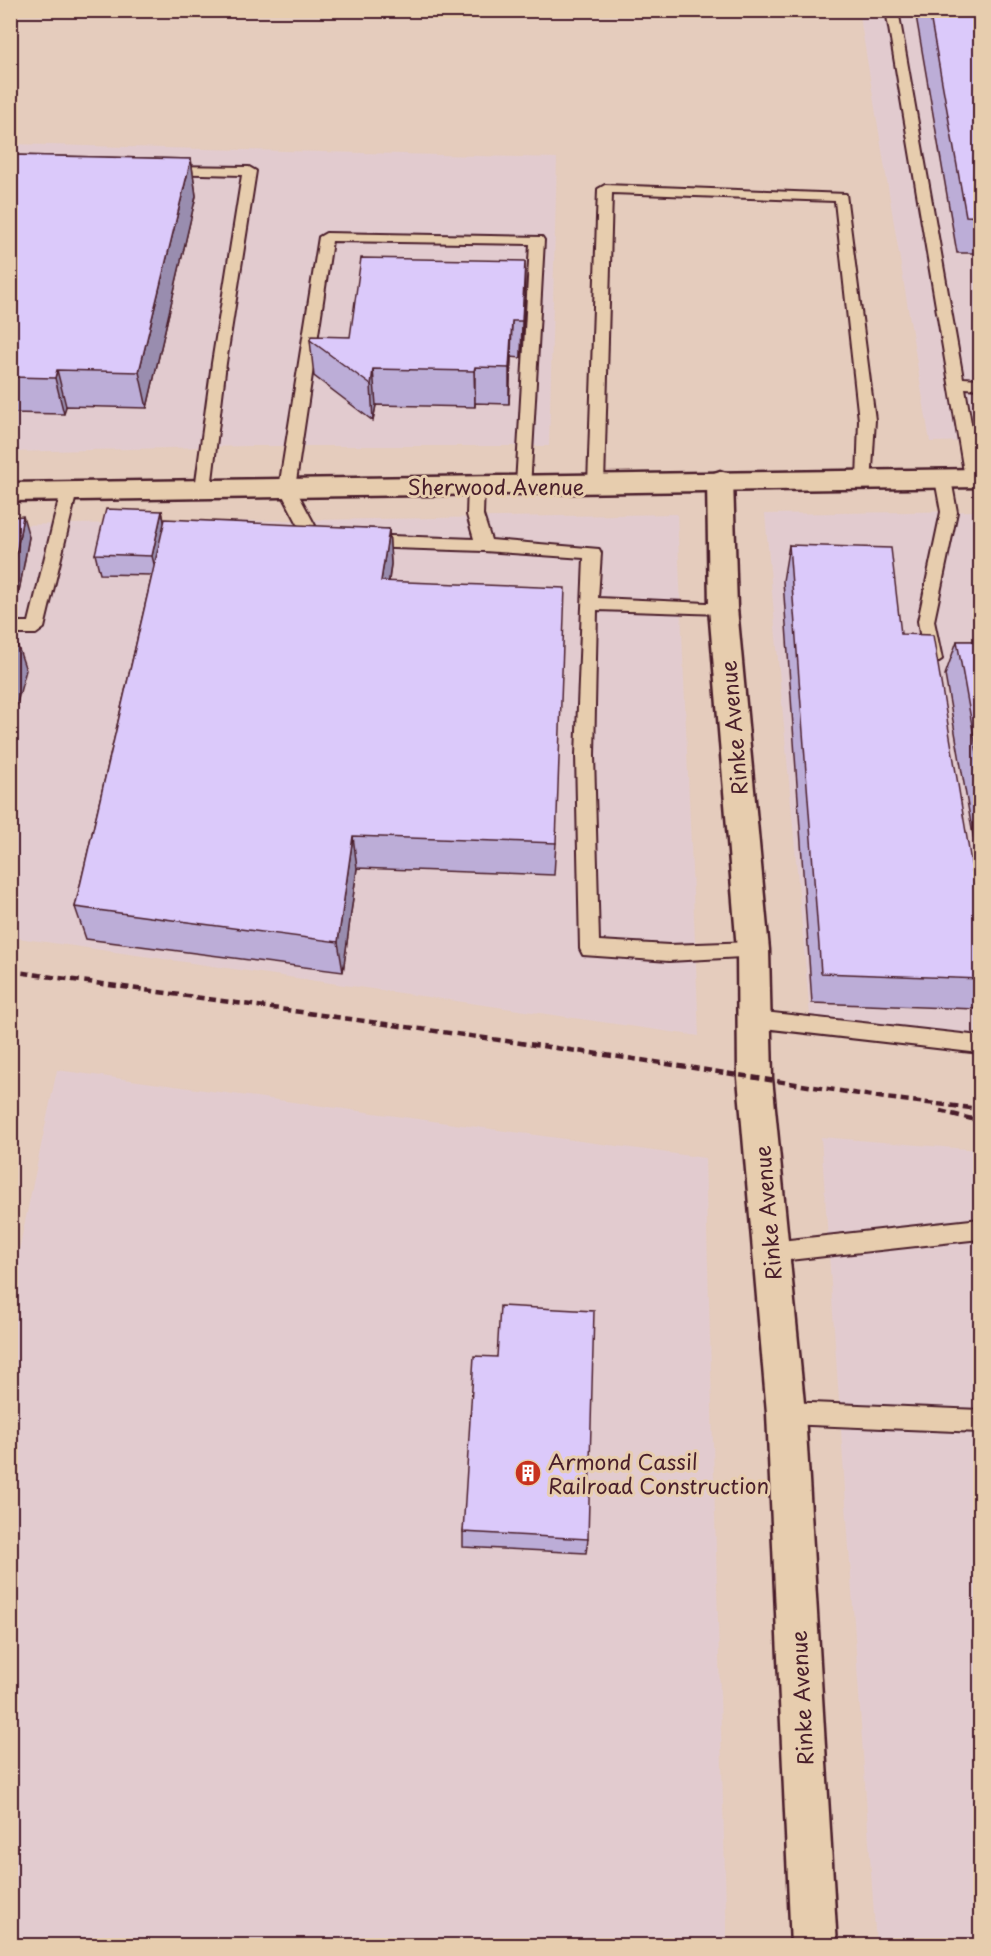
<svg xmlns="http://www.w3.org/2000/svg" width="991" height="1956" font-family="'Playpen Sans',sans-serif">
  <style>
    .built { fill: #e2cbcf }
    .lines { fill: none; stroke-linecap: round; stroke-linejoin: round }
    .service-casing { stroke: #4a1f2b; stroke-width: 4 }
    .minor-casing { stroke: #4a1f2b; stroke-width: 5 }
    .tertiary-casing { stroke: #4a1f2b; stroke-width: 5 }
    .service { fill: #e7cdae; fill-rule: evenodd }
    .minor { fill: #e7cdae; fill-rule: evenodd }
    .tertiary { fill: #e7cdae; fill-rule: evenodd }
    .rail { stroke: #4a1f2b; stroke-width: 4.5; stroke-dasharray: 8 4.5; stroke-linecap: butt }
    .wall { fill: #bcadd7; stroke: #4a1f2b; stroke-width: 1.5 }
    .shaded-wall { fill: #998daf; stroke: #4a1f2b; stroke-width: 1.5 }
    .building { fill: #dbc9fa; stroke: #4a1f2b; stroke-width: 1.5 }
    .labels { text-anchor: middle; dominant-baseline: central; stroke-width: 6; stroke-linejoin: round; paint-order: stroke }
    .street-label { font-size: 21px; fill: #4a1f2b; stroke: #e7cdae }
    .poi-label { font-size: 21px; fill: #4a1f2b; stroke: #e7cdae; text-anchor: start }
  </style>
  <rect width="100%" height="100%" fill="#e5ccbd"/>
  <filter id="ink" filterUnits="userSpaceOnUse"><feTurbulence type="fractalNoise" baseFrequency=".0167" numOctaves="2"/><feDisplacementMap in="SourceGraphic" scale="12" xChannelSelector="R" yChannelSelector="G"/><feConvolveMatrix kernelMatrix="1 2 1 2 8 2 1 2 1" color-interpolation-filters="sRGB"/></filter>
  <g filter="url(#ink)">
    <!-- built -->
    <path class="built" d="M859,11H980V441L930,442Z
      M10,144L557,158L549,446H247L11,452Z
      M980,511V1052L811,1027L765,514Z
      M677,514L699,1036L11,937V525Z
      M57,1070L705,1158L727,1945L11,1946V1288Z
      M821,1137L980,1150V1945H876Z"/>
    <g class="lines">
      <defs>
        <path id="service" d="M886,10H898L963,378L980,379V389L965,388L980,476L979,482L973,483L965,478Z
          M166,166L249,167L256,171L226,363L211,489L203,494L195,489L212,363L242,175L161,173V167Z
          M605,185L846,194L875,420L871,485H859L857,481L859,420L835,201L612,193L604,485L602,489H590L588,485L598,189Z
          M326,233L542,237L544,240L530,489H518L516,485L530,244L332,241L295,488L319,533L331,535L333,539L325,545L308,543L279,488L319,237Z
          M943,474L951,479L957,512L934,621L942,659L933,665L924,659L918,621L941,512L935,479Z
          M476,480L484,485L483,515L491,540L599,549L601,553L598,598L729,604L731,608L723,614L597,610L594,755L599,941L669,945L753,942L760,944L763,950L760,956L669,961L583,955L580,949L576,755L584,558L484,551L363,547L355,541L363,535L474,539L467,515L468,485Z
          M69,486L77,491L44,628L36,634H10V622H29L61,491Z
          M754,1011L980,1036V1053L754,1027L747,1025L744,1019L747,1013Z
          M980,1219V1239L771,1262L763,1259L760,1252L763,1245L771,1242Z
          M786,1402L980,1410V1432L786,1424L778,1421L775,1413L778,1405Z"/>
        <path id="minor" d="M720,471L729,474L733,480L737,608L769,950L772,1078L805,1413L837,1946H791L767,1413L738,1078L737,950L709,608L707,480L711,474Z"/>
        <path id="tertiary" d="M980,469V487L10,501V483Z"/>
      </defs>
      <!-- service casing -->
      <use href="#service" class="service-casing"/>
      <!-- minor casing -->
      <use href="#minor" class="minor-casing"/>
      <!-- tertiary casing -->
      <use href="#tertiary" class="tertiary-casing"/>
      <!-- service -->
      <use href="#service" class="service"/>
      <!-- minor -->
      <use href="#minor" class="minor"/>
      <!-- tertiary -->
      <use href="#tertiary" class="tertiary"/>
      <!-- rail -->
      <path class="rail" d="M10,971L655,1062L885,1098L980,1109
        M940,1111L980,1121"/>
    </g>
    <!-- wall -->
    <path class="wall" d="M915,10H981V253H957Z
      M10,155L191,159L196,196L147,408L66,406L64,414L10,413Z
      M525,297L521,358L511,357L509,404L475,403V407L376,405L373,421L314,376L310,340L350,337Z
      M162,511L164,521L389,529L391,564L389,581L556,843L554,875L357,868L343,972L86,939L75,907L152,575L100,574L95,554Z
      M10,517L29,537L19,591L10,592Z
      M789,545L901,634L981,922V1000L976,1009L812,1003L783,581Z
      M957,641H981V875H980L945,675Z
      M497,1357L588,1539L586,1553L463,1547V1532Z"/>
    <!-- shaded-wall -->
    <path class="shaded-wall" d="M191,159L196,196L147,408L139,372Z
      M525,261V297L521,358L522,321Z
      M512,321L511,357L509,404V368Z
      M475,367V407L474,371Z
      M373,369L376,405L373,421L371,385Z
      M57,370L66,406L64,414L55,378Z
      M162,511L166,531L157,576L152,556Z
      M23,516L29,537L19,591L13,572Z
      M389,529L391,564L384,616L381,581Z
      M14,635L26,670L10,729V649Z
      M353,836L357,868L343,972L338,942Z"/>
    <!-- building -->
    <path class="building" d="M929,10H981V217L966,216Z
      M10,155L191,159L139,372L57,370L55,378L10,377Z
      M361,258L525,261L522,321H512L509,368L475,367L474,371L373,369L371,385L310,340L311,336L350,337Z
      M106,509L162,511L152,556L95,554Z
      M23,516L13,572H10V517Z
      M165,519L389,529L381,581L565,588L556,843L353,836L338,942L75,907Z
      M789,545L891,548L901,634L933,635L981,922V979L821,973Z
      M10,635H14L10,649Z
      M957,641H981V775Z
      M500,1306L594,1311L588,1539L463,1532L474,1356L497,1357Z"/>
  </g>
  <!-- icons -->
  <defs>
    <symbol id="building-disc" viewBox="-11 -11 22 22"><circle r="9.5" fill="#c8321e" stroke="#e7cdae"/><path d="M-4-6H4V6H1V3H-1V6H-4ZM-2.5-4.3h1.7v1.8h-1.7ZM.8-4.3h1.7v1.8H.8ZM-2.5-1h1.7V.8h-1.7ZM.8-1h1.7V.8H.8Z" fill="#fff"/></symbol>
  </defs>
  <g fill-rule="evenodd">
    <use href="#building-disc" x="513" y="1458" width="30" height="30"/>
  </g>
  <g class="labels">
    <!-- street labels -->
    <g class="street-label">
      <text x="496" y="486">Sherwood Avenue</text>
      <text transform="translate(733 728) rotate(-95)">Rinke Avenue</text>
      <text transform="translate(767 1213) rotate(-95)">Rinke Avenue</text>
      <text transform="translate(801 1698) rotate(-93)">Rinke Avenue</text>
    </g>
    <!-- poi labels -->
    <g class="poi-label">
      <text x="548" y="1461">Armond Cassil<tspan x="548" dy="24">Railroad Construction</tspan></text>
    </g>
  </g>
  <!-- margin -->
  <rect width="991" height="1956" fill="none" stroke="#e7cdae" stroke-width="36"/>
  <rect x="18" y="18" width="955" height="1920" fill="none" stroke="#4a1f2b" stroke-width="2" filter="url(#ink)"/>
</svg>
